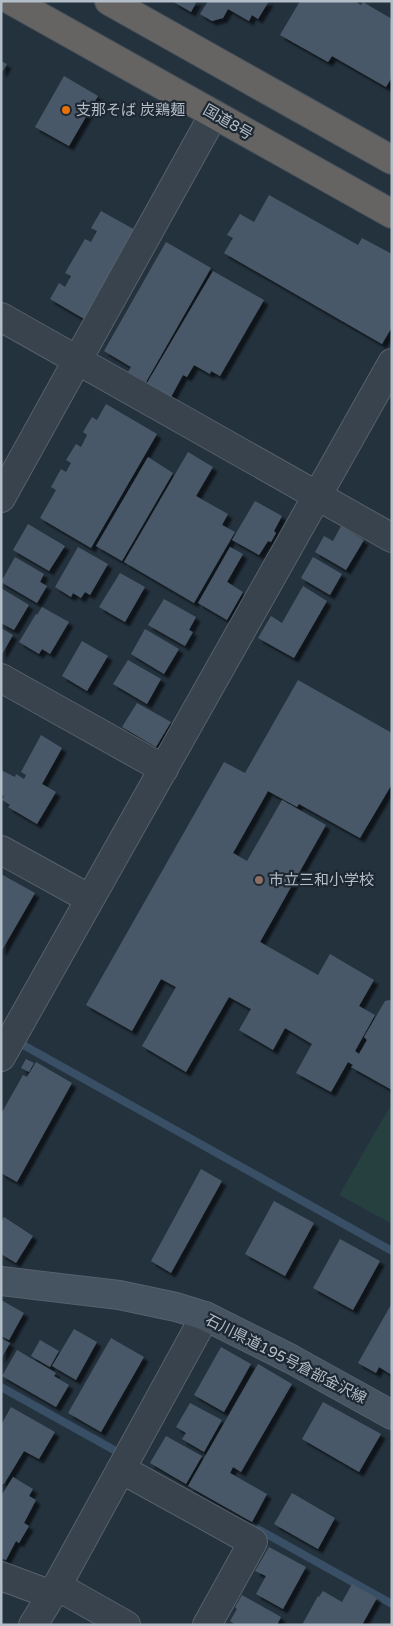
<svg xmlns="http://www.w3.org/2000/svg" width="393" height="1626" font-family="'Varela Round','Noto Sans JP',sans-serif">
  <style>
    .green { fill: #263f3f }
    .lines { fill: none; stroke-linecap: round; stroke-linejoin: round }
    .stream { stroke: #384f65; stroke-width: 8 }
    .building { fill: #4a5967; filter: url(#shadow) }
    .minor-casing { stroke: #56616c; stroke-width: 30 }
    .secondary-casing { stroke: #56616c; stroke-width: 30 }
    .trunk-casing { stroke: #434e59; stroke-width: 30 }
    .minor { stroke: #38434e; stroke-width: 28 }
    .secondary { stroke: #465361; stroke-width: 28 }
    .trunk { stroke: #656462; stroke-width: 28 }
    .food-dot { fill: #e8710a; stroke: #1d2833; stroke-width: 2 }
    .education-dot { fill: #8d6e63; stroke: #1d2833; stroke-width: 2 }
    .labels { text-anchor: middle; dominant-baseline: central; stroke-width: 4.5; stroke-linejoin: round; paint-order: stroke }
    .poi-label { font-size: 15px; fill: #b4bec9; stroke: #1d2833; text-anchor: start }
    .street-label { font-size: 15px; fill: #b4bec9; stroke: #1d2833 }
  </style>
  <defs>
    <filter id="shadow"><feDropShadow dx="4.5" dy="4.5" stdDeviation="1" flood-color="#0009"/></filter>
  </defs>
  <rect width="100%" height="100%" fill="#24323e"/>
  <!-- green -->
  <path class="green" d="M392,1103V1224L339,1195Z"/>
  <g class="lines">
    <!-- stream -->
    <path class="stream" d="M16,1041L392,1251
      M1,1387L123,1455
      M254,1527L392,1604"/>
  </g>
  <!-- building -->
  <path class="building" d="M172,1H197L191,12Z
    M208,1H269L258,19L252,15L249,21L228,9L223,18L212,21L200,14Z
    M300,1H354L361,5L363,2L392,19V77L386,87L332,56L328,62L280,35Z
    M1,61L7,64L1,74Z
    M64,76L98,96L69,146L35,127Z
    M269,195L358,245L362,238L392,254V327L382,344L224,253L233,238L227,235L240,214L254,222Z
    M101,211L137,231L86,320L50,299L59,283L65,287L71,276L65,273L85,239L91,242L97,231L91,228Z
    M166,242L211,268L146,382L128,372L131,367L104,351Z
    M213,271L264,300L220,376L211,371L210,374L194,365L187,377L183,375L171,397L147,383Z
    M106,404L157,434L91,548L40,518L56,490L51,487L61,469L66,472L71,463L66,460L76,444L81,447L87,435L83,432L92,417L97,420Z
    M188,452L213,467L196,496L228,514L222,525L235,532L194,603L124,562Z
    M148,457L173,473L122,561L96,546Z
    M255,501L282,516L274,531L276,533L271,542L268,541L259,555L232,540Z
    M28,524L65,546L49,571L13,550Z
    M341,526L364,540L346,570L315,552L324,536L333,541Z
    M78,547L108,564L90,595L85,592L81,598L73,593L71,597L55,587Z
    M230,547L243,554L227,582L243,592L227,620L198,603Z
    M15,557L44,574L40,582L47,586L37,603L1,582Z
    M313,557L342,574L330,595L301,578Z
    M120,573L145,587L125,622L99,607Z
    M303,586L327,601L294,658L258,638L271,616L282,623Z
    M1,588L29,605L14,630L1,623Z
    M164,599L196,617L189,630L193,632L185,646L148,625Z
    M42,607L69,622L50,654L42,649L39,654L19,642L36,614L37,615Z
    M1,628L13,635L1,656Z
    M145,629L179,649L164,674L131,654Z
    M82,641L108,656L87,691L62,676Z
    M128,660L161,679L147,704L113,684Z
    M298,680L392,733V784L360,838L299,804L297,807L268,791L233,853L247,861L282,800L326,825L260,942L318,975L330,954L374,980L359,1006L375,1015L355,1051L359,1054L367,1040L364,1037L385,1001L389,1000L392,1001V1090L351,1067L353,1065L348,1062L331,1092L296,1073L312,1044L285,1028L273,1050L239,1030L251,1009L229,997L186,1072L142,1046L176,987L161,979L132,1031L86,1005L224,762L245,773Z
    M137,703L171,722L156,747L122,727Z
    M41,735L62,748L42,784L56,792L37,824L8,807L10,805L2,800L4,796L1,795V770L15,777L16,774L24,779L26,775L21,772Z
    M1,874L35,893L1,952Z
    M26,1059L34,1063L29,1072L21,1068Z
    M36,1062L72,1083L17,1182L1,1173V1114L23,1075L27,1077Z
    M201,1169L222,1181L171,1273L151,1261Z
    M274,1201L314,1223L285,1276L245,1254Z
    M4,1217L33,1236L16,1263L1,1254V1222Z
    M340,1239L380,1261L353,1310L313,1288Z
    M1,1300L24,1313L9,1340L1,1336Z
    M392,1303V1375L379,1367L376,1373L358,1363Z
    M74,1329L97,1342L76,1380L52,1366Z
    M1,1338L10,1343L1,1359Z
    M111,1338L144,1357L101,1432L68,1413Z
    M40,1340L59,1351L50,1367L31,1356Z
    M221,1347L251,1364L224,1412L194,1395Z
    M17,1350L56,1373L54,1376L69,1385L56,1407L2,1376Z
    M258,1364L292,1384L241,1472L233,1467L230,1473L267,1494L252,1522L188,1486Z
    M323,1402L381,1434L359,1472L302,1439Z
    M190,1403L222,1420L204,1452L182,1439L186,1433L176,1427Z
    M11,1407L55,1432L39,1459L24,1451L4,1484L1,1483V1425Z
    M166,1436L202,1456L186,1484L150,1463Z
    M13,1477L33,1489L29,1496L36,1500L24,1523L29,1526L19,1543L16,1541L6,1560L1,1558V1496Z
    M292,1493L335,1518L318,1549L274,1524Z
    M269,1547L306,1567L283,1609L256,1594L266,1576L255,1571Z
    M352,1584L377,1598L362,1625H302L318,1596L319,1597L323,1591L342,1602Z
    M242,1595L281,1617L277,1625H236L230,1621L237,1609L235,1607Z"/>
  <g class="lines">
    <defs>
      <path id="minor" d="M1,317L392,538
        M1,498L214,114
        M1,678L164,769
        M1,850L90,899
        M1,1057L392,363
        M121,1469L253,1542L207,1625
        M1,1576L52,1595
        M57,1586L126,1625
        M33,1625L57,1586L205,1316"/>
      <path id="secondary" d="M1,1281L119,1295L176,1307L205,1316L291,1359L392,1415"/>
      <path id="trunk" d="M12,1L392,214
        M109,1L392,160"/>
    </defs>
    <!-- minor casing -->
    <use href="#minor" class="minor-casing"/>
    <!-- secondary casing -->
    <use href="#secondary" class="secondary-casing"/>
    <!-- trunk casing -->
    <use href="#trunk" class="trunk-casing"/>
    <!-- minor -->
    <use href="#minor" class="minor"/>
    <!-- secondary -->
    <use href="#secondary" class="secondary"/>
    <!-- trunk -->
    <use href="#trunk" class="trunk"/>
  </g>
  <!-- markers -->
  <circle class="food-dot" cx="66" cy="110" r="5"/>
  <circle class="education-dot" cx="259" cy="880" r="5"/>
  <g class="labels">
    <!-- poi labels -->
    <g class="poi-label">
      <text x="76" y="110">支那そば 炭鶏麺</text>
      <text x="269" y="880">市立三和小学校</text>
    </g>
    <!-- street labels -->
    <g class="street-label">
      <text transform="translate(228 122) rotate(30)">国道8号</text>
      <text transform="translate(286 1359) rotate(27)">石川県道195号倉部金沢線</text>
    </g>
  </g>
  <!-- border -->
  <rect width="393" height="1626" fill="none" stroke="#b4bec9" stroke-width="5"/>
</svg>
